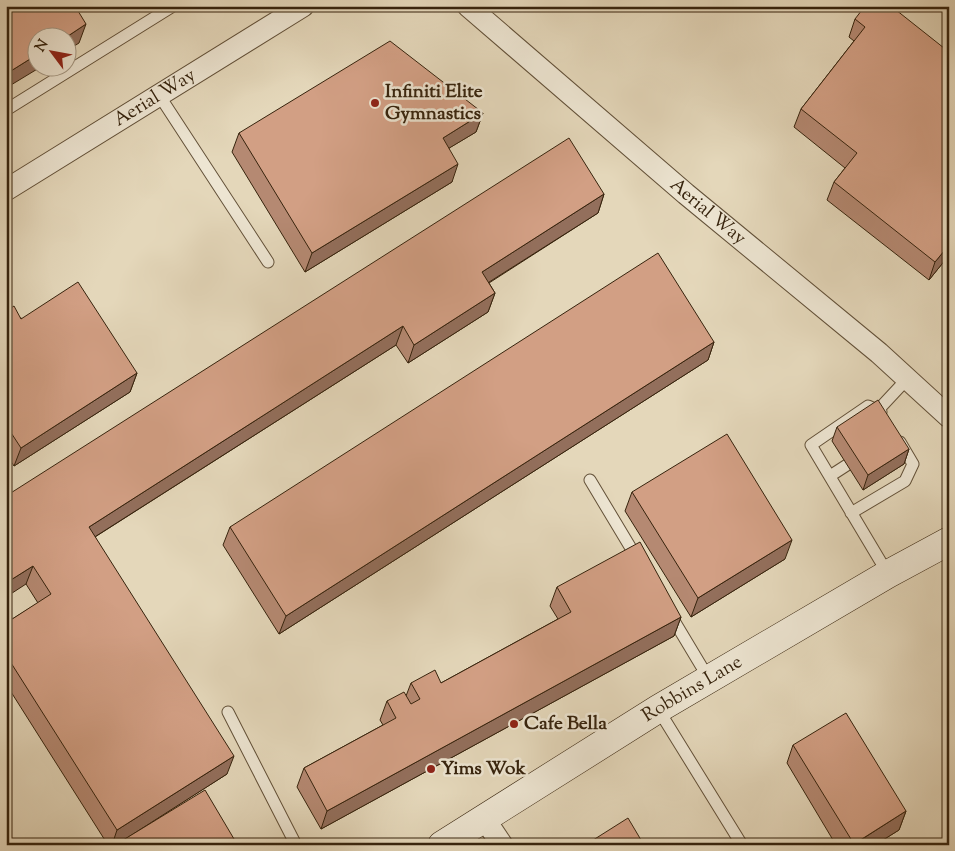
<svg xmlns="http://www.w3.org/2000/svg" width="955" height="851" font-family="'Sorts Mill Goudy',serif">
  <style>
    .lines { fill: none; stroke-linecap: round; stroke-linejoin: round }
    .lane-casing { stroke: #625038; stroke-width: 13 }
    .street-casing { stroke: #625038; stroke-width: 23 }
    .secondary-casing { stroke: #36230d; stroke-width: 29 }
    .lane { stroke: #ede5d2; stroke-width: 11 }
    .street { stroke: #ede5d2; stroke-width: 21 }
    .secondary { stroke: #ede5d2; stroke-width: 28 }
    .rail { stroke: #36230d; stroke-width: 4; stroke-dasharray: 9 9; stroke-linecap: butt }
    .wall { fill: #b58972; stroke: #36230d }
    .shaded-wall { fill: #936f5c; stroke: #36230d }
    .building { fill: #d29f84; stroke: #36230d }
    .poi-dot { fill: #8f2418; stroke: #ede5d2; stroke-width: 2 }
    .labels { text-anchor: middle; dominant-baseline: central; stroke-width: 5; stroke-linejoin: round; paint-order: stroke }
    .poi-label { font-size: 19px; font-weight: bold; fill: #36230d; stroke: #ede5d2; text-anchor: start }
    .street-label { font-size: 19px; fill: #36230d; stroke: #ede5d2 }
  </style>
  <rect width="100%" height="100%" fill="#e4d7ba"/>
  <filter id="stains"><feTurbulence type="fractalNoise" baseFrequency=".004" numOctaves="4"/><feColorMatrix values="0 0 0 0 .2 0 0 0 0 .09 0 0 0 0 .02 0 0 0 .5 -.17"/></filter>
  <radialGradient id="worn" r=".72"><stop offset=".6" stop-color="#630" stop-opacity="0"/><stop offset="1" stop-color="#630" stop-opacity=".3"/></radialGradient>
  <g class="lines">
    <defs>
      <path id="lane" d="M159,95L268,262
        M6,110L173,6
        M879,409L907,379
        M881,412L868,406L811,445L888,574
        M830,476L847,465
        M590,480L638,560
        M851,513L905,481L913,464L900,442
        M670,614L709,679
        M658,709L742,845
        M228,712L296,845"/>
      <g id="street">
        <path id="s1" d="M468,6L686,194L879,353L949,417"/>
        <path id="s2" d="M6,190L303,6"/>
        <path d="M484,818L502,845"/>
      </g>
      <g id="secondary">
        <path id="s3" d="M442,845L658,709L888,574L949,541"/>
      </g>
    </defs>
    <!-- lane casing -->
    <use href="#lane" class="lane-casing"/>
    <!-- street casing -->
    <use href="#street" class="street-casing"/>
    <!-- secondary casing -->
    <use href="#secondary" class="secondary-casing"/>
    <!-- lane -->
    <use href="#lane" class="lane"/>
    <!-- street -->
    <use href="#street" class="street"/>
    <!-- secondary -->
    <use href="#secondary" class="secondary"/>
    <!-- rail -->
    <path class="rail" d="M941,6L949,13"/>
  </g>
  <!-- wall -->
  <path class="wall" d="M855,19L949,52V261L946,259L929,280L827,200L834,182L845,168L794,127L801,109L854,41L849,37Z
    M483,113L476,132L449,148L452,182L305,272L232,152L239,133Z
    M604,194L598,213L489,283L495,293L488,312L408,363L396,345L95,537L227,774L153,821L237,844L108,845L6,684V623L38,603L26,584L6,496Z
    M6,311L137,373L130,392L14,466L6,454Z
    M714,342L708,360L279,634L223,545L230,527Z
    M837,427L909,449L904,464L863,490L832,441Z
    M632,492L785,559L691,617L625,511Z
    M557,587L681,617L674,636L321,829L297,787L304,768L383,725L380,720L387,701L406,696L411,683H441L558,619L550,606Z
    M793,745L906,811L899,830L875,845H836L787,763Z"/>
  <!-- shaded-wall -->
  <path class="shaded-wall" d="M86,24L79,43L68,50V38H65Z
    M38,54V68H39L6,88V74Z
    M483,113L476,132L436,156L443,138Z
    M458,164L452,182L305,272L312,253Z
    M604,194L598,213L475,291L482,272Z
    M949,245V251L946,259L929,280L935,262Z
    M495,293L488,312L408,363L414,345Z
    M403,326L396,345L82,545L89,527Z
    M714,342L708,360L279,634L286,616Z
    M137,373L130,392L14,466L21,448Z
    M909,449L904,464L863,490L868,475Z
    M792,540L785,559L691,617L698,598Z
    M33,566L26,584L6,597V583Z
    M681,617L674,636L321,829L327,811Z
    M234,756L227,774L116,845H112L117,830Z
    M906,811L899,830L875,845H853Z"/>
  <!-- building -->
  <path class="building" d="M6,6H75L86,24L65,38H38V54L6,74Z
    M865,6H891L949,52V245L935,262L834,182L857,153L801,109L865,27L855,19Z
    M390,41L483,113L443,138L458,164L312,253L239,133Z
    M569,138L604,194L482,272L495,293L414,345L403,326L89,527L234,756L117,830L6,655V623L51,594L33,566L6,583V496Z
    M658,253L714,342L286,616L230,527Z
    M78,282L137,373L21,448L6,425V311L14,306L21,319Z
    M878,400L909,449L868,475L837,427Z
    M727,434L792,540L698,598L632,492Z
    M640,542L681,617L327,811L304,768L396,718L387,701L404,692L411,704L420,699L411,683L435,670L441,683L571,612L557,587Z
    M846,713L906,811L854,844L793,745Z
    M205,790L237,844L236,845H115Z
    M628,818L644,845H592L590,842Z
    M6,838L10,845H6Z"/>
  <!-- markers -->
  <g class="poi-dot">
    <circle cx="375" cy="103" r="5"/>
    <circle cx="514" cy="724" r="5"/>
    <circle cx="431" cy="769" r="5"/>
  </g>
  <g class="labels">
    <!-- poi labels -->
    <g class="poi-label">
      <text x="385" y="92">Infiniti Elite<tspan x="385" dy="22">Gymnastics</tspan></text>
      <text x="524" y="724">Cafe Bella</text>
      <text x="441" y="769">Yims Wok</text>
    </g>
    <!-- street labels -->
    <g class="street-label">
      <text stroke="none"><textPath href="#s2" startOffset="175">Aerial Way</textPath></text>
      <text stroke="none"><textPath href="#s1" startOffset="316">Aerial Way</textPath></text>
      <text stroke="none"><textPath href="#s3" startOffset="295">Robbins Lane</textPath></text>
    </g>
  </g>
  <!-- margin -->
  <rect width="955" height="851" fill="none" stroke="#e4d7ba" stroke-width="25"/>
  <rect x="8" y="8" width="940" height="836" fill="none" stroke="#36230d" stroke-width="2.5"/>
  <rect x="12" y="12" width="930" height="826" fill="none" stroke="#36230d"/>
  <!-- north arrow -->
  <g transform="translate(52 52) rotate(302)"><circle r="24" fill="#ede5d2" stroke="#a49783"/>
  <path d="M0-4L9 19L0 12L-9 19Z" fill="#8f2418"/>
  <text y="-8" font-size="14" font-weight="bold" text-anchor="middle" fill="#36230d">N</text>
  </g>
  <rect width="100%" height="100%" filter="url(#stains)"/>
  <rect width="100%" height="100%" fill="url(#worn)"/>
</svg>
